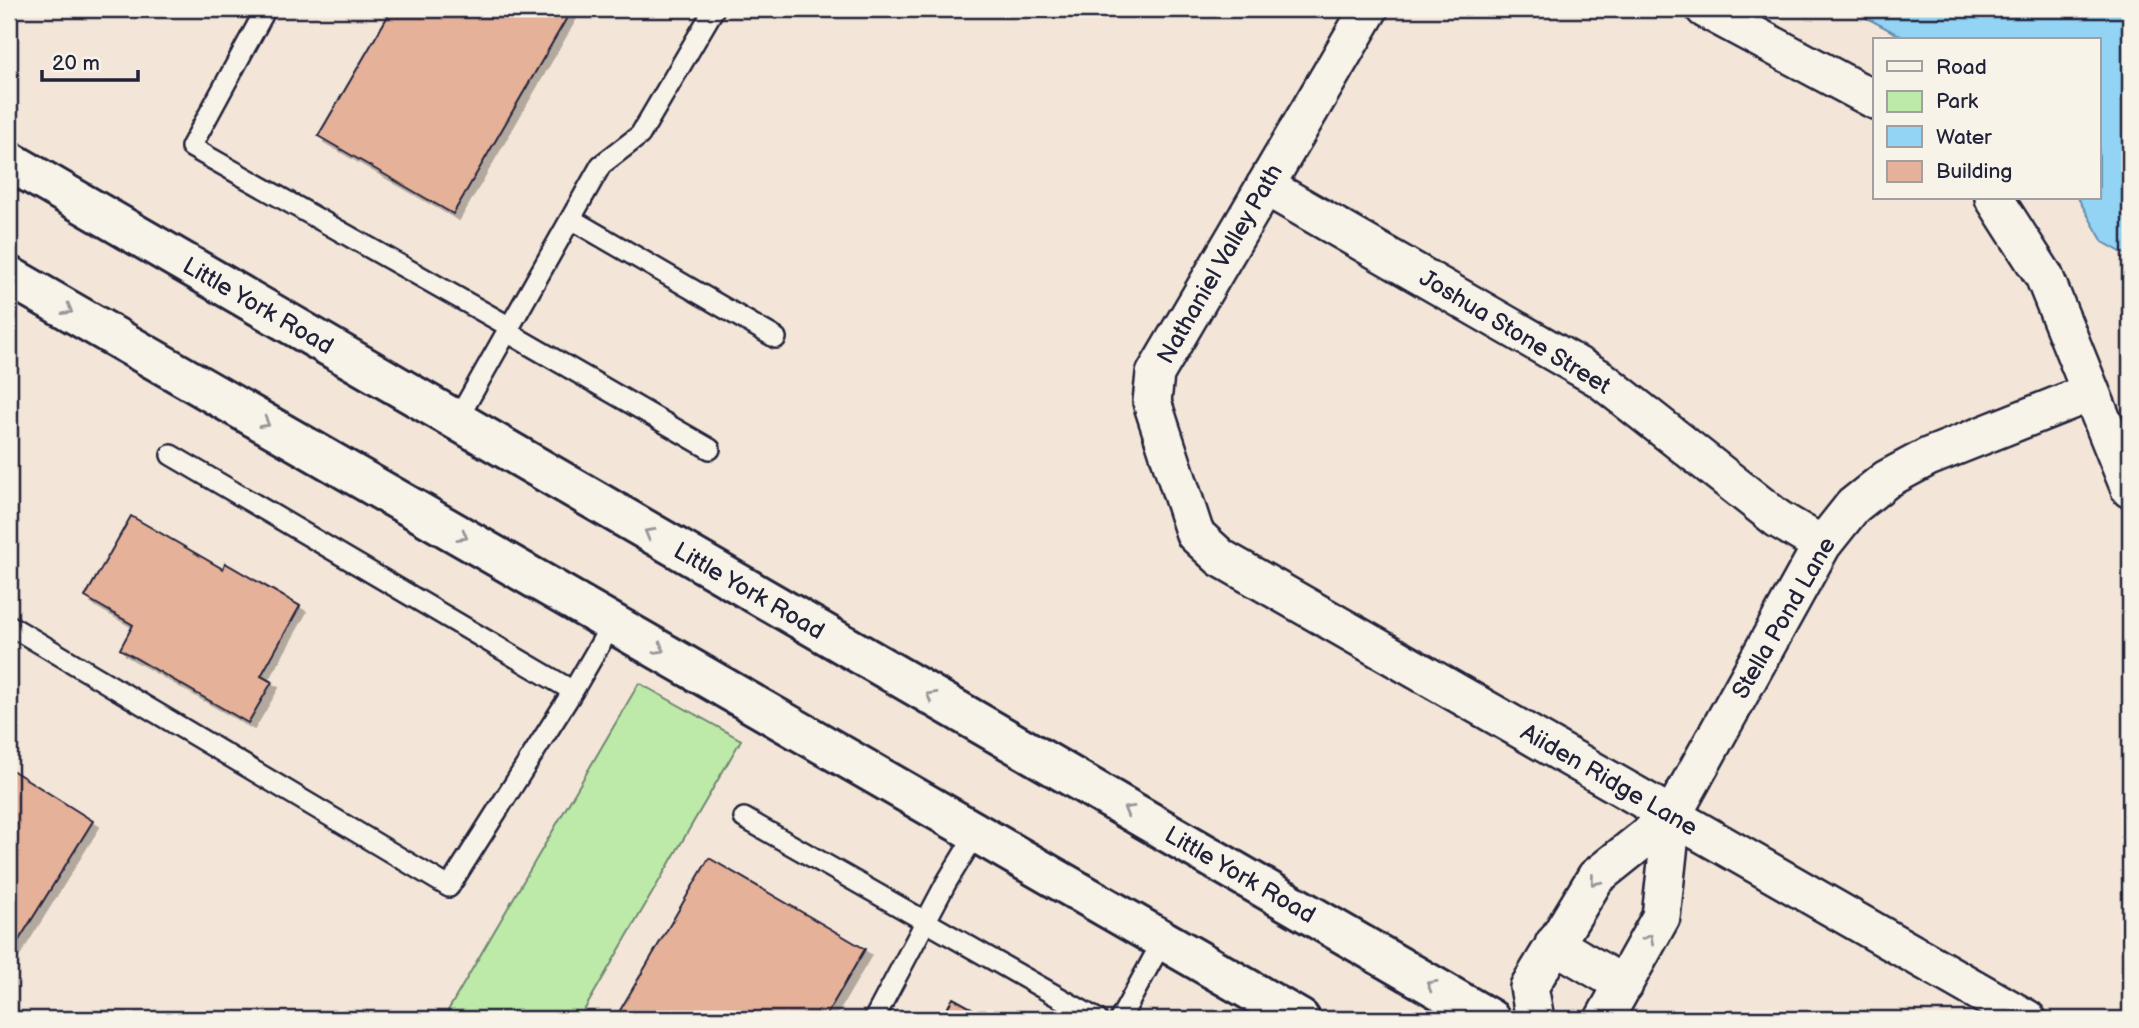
<svg xmlns="http://www.w3.org/2000/svg" width="2139" height="1028" font-family="'Balsamiq Sans',sans-serif">
  <style>
    .green { fill: #bdeaa8; stroke: #708672; stroke-width: 2 }
    .water { fill: #93d4f5; stroke: #668dab; stroke-width: 2 }
    .building { fill: #e5b199; stroke: #22223b; stroke-width: 2; filter: url(#shadow) }
    .lines { fill: none; stroke-linecap: round; stroke-linejoin: round }
    .lane-casing { stroke: #22223b; stroke-width: 24 }
    .street-casing { stroke: #22223b; stroke-width: 42 }
    .secondary-casing { stroke: #22223b; stroke-width: 44 }
    .lane { stroke: #f7f3e8; stroke-width: 19 }
    .street { stroke: #f7f3e8; stroke-width: 37 }
    .secondary { stroke: #f7f3e8; stroke-width: 38 }
    .oneway { stroke: #97959a }
    .labels { text-anchor: middle; dominant-baseline: central; stroke-width: 7; stroke-linejoin: round; paint-order: stroke }
    .street-label { font-size: 24px; fill: #22223b; stroke: #f7f3e8 }
  </style>
  <defs>
    <filter id="shadow"><feDropShadow dx="6" dy="6" stdDeviation="0" flood-color="#0004"/></filter>
  </defs>
  <rect width="100%" height="100%" fill="#f3e6d8"/>
  <filter id="ink" filterUnits="userSpaceOnUse"><feTurbulence type="fractalNoise" baseFrequency=".0143" numOctaves="2"/><feDisplacementMap in="SourceGraphic" scale="14" xChannelSelector="R" yChannelSelector="G"/><feConvolveMatrix kernelMatrix="1 2 1 2 8 2 1 2 1" color-interpolation-filters="sRGB"/></filter>
  <g filter="url(#ink)">
    <!-- green -->
    <path class="green" d="M639,683L741,740L579,1019H443Z"/>
    <!-- water -->
    <path class="water" d="M1850,9H2130V257L2103,242L2078,198H2099V40H1908Z"/>
    <!-- building -->
    <path class="building" d="M392,9H572L453,214L318,136Z
      M131,516L223,569L225,563L300,606L261,676L272,682L248,723L120,649L133,625L85,597Z
      M12,770L93,821L9,956V776Z
      M709,858L865,949L824,1019H615Z
      M953,998L991,1019H941Z"/>
    <g class="lines">
      <defs>
        <path id="lane" d="M266,9L191,147L510,327
          M571,219L776,338
          M507,332L710,449
          M456,422L601,165L640,135L714,9
          M171,455L573,691L613,622
          M9,625L449,887L573,691
          M744,818L1097,1019
          M874,1019L946,883L977,832
          M1120,1019L1163,940"/>
        <path id="street" d="M1369,9L1155,374L1152,402L1195,534L1221,558L2027,1019
          M1705,9L1875,100
          M1265,186L1599,378L1778,519L1822,545
          M1994,198L2044,276L2130,489
          M1672,816L1822,545L1853,506L1887,479L1928,457L2089,393
          M1554,944L1624,985
          M1535,1019L1529,987L1596,877L1672,816L1661,917L1604,1019"/>
        <path id="secondary" d="M9,161L1490,1019
          M9,276L1300,1019"/>
      </defs>
      <!-- lane casing -->
      <use href="#lane" class="lane-casing"/>
      <!-- street casing -->
      <use href="#street" class="street-casing"/>
      <!-- secondary casing -->
      <use href="#secondary" class="secondary-casing"/>
      <!-- lane -->
      <use href="#lane" class="lane"/>
      <!-- street -->
      <use href="#street" class="street"/>
      <!-- secondary -->
      <use href="#secondary" class="secondary"/>
    </g>
    <!-- one-way arrows -->
    <defs><path id="oneway-chevron" d="M-2-3.5L2.5 0L-2 3.5" fill="none" stroke-width="1.6" stroke-linecap="round" stroke-linejoin="round" transform="scale(1.75)"/></defs>
    <g class="oneway">
      <use href="#oneway-chevron" transform="translate(68 310) rotate(30)"/>
      <use href="#oneway-chevron" transform="translate(265 423) rotate(30)"/>
      <use href="#oneway-chevron" transform="translate(649 533) rotate(-150)"/>
      <use href="#oneway-chevron" transform="translate(463 536) rotate(30)"/>
      <use href="#oneway-chevron" transform="translate(660 649) rotate(30)"/>
      <use href="#oneway-chevron" transform="translate(931 696) rotate(-150)"/>
      <use href="#oneway-chevron" transform="translate(1128 810) rotate(-150)"/>
      <use href="#oneway-chevron" transform="translate(1595 881) rotate(129)"/>
      <use href="#oneway-chevron" transform="translate(1649 939) rotate(-61)"/>
      <use href="#oneway-chevron" transform="translate(1431 985) rotate(-150)"/>
    </g>
  </g>
  <g class="labels">
    <!-- street labels -->
    <g class="street-label">
      <text transform="translate(1220 264) rotate(-60)">Nathaniel Valley Path</text>
      <text transform="translate(258 306) rotate(30)">Little York Road</text>
      <text transform="translate(1515 332) rotate(31)">Joshua Stone Street</text>
      <text transform="translate(749 591) rotate(30)">Little York Road</text>
      <text transform="translate(1784 618) rotate(-60)">Stella Pond Lane</text>
      <text transform="translate(1609 780) rotate(30)">Aiiden Ridge Lane</text>
      <text transform="translate(1240 875) rotate(30)">Little York Road</text>
    </g>
  </g>
  <!-- margin -->
  <rect width="2139" height="1028" fill="none" stroke="#f7f3e8" stroke-width="35"/>
  <rect x="18" y="18" width="2104" height="993" fill="none" stroke="#22223b" stroke-width="2.5" filter="url(#ink)"/>
  <!-- legend -->
  <rect x="1873" y="38" width="228" height="161" fill="#f7f3e8" stroke="#a29fa3" stroke-width="2"/>
  <rect x="1887" y="61" width="35" height="10" fill="#f7f3e8" stroke="#a29fa3" stroke-width="2"/>
  <text x="1936" y="74" font-size="21" fill="#22223b">Road</text>
  <rect x="1887" y="91" width="35" height="21" fill="#bdeaa8" stroke="#a29fa3" stroke-width="2"/>
  <text x="1936" y="108" font-size="21" fill="#22223b">Park</text>
  <rect x="1887" y="126" width="35" height="21" fill="#93d4f5" stroke="#a29fa3" stroke-width="2"/>
  <text x="1936" y="144" font-size="21" fill="#22223b">Water</text>
  <rect x="1887" y="161" width="35" height="21" fill="#e5b199" stroke="#a29fa3" stroke-width="2"/>
  <text x="1936" y="178" font-size="21" fill="#22223b">Building</text>
  <!-- scale -->
  <path d="M42 70v10h96v-10" fill="none" stroke="#22223b" stroke-width="3.5"/>
  <text x="52" y="70" font-size="21" fill="#22223b" stroke="#f7f3e8" stroke-width="5" paint-order="stroke">20 m</text>
</svg>
